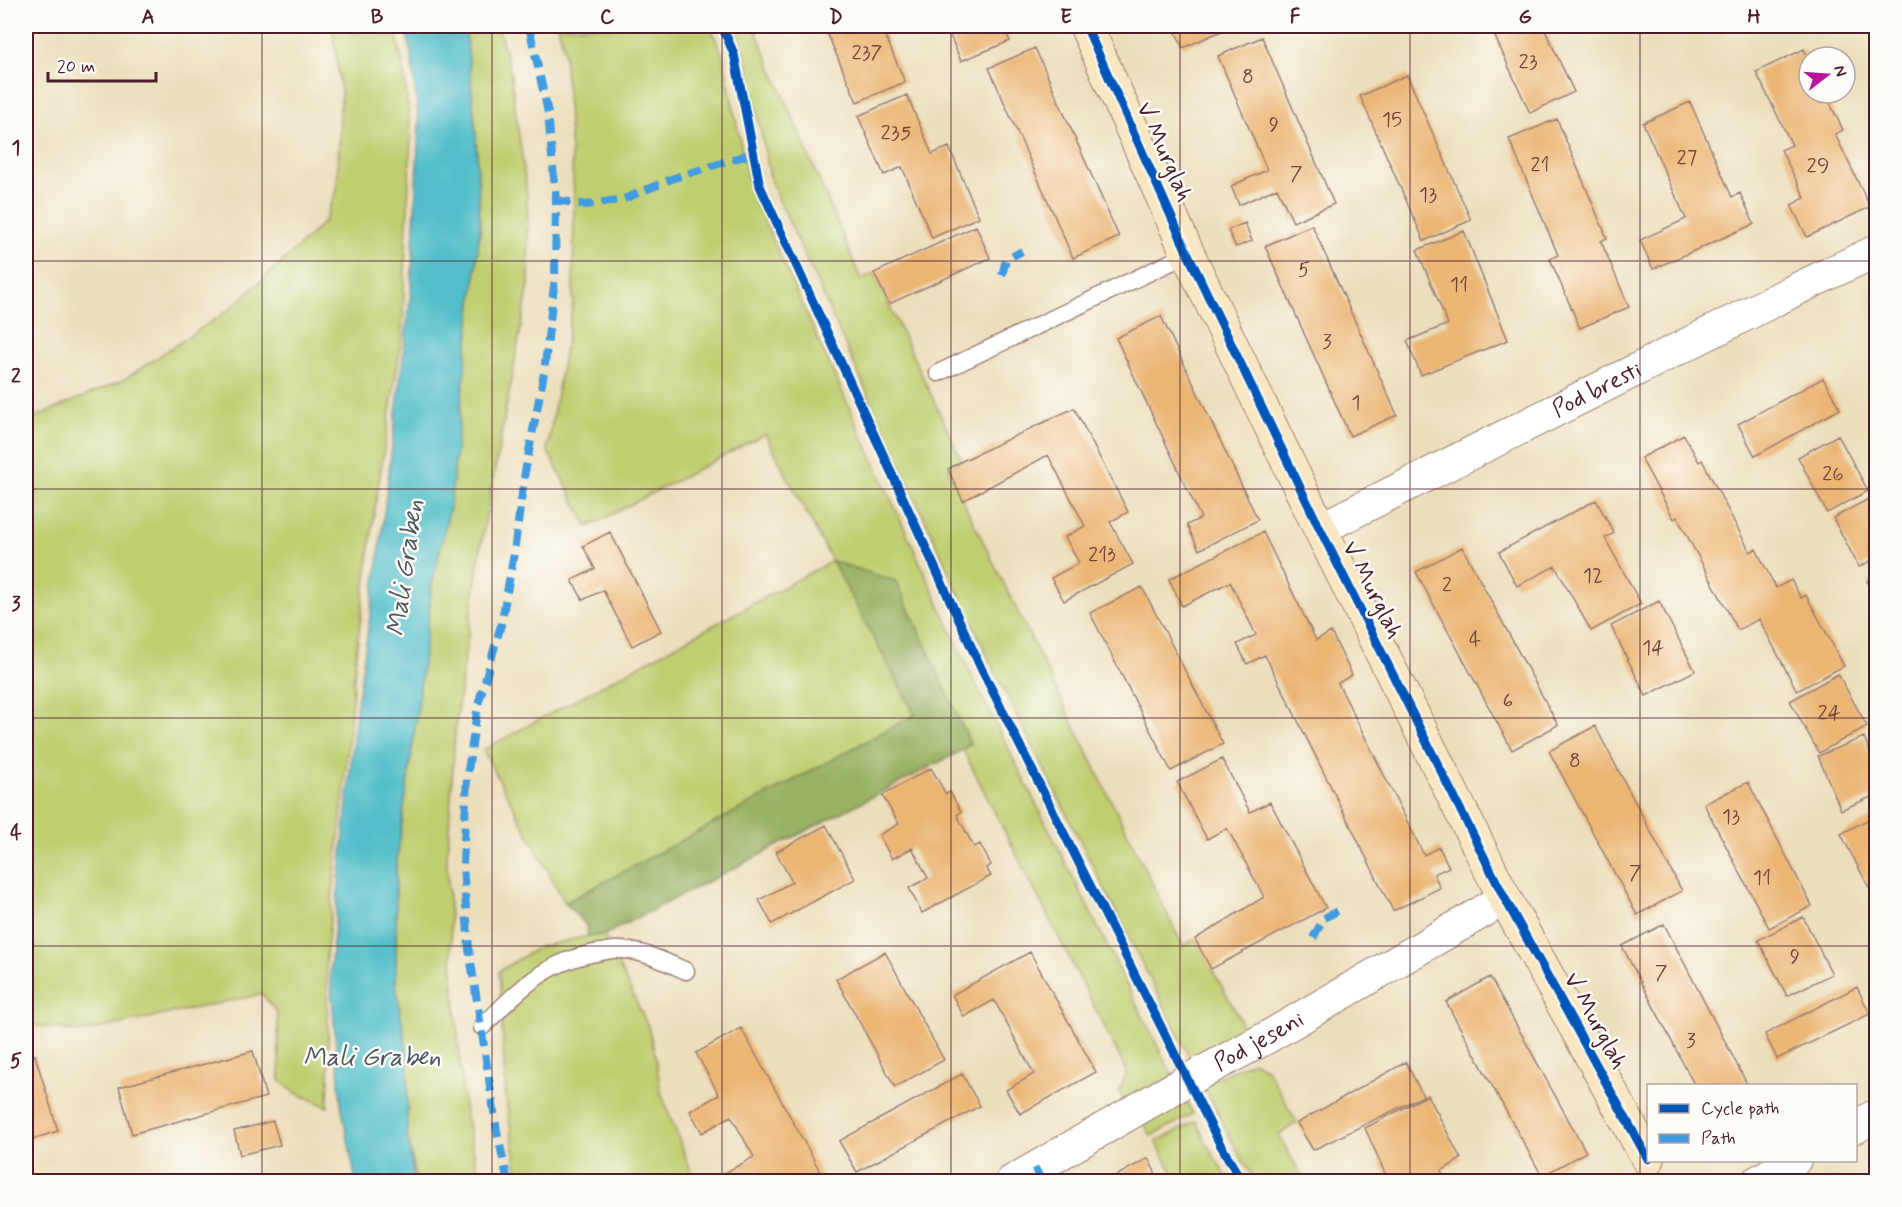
<svg xmlns="http://www.w3.org/2000/svg" width="1902" height="1207" font-family="Mynerve,sans-serif">
  <style>
    .green { fill: #c0ce6f; stroke: #85764d; stroke-width: 1.5 }
    .forest { fill: #98b162; stroke: #716846; stroke-width: 1.5 }
    .water { fill: #51bec9; stroke: #4e6e7a; stroke-width: 1.5 }
    .building { fill: #ebb573 }
    .lines { fill: none; stroke-linecap: round; stroke-linejoin: round }
    .lane-casing { stroke: #9b7e73; stroke-width: 19 }
    .street-casing { stroke: #9b7e73; stroke-width: 34 }
    .secondary-casing { stroke: #9b7e73; stroke-width: 35 }
    .lane { stroke: #fff; stroke-width: 16 }
    .street { stroke: #fff; stroke-width: 32 }
    .secondary { stroke: #f9e7c3; stroke-width: 33 }
    .quiet { stroke: #409be1; stroke-width: 8; stroke-dasharray: 15 8; stroke-linecap: butt }
    .cycleway-casing { stroke: #fdfcf7; stroke-width: 13 }
    .cycleway { stroke: #0057b8; stroke-width: 9 }
    .grid { fill: none; stroke: #4a1f2b; stroke-width: 1.5; stroke-opacity: 0.55 }
    .labels { text-anchor: middle; dominant-baseline: central; stroke-width: 5; stroke-linejoin: round; paint-order: stroke }
    .number-label { font-size: 21px; fill: #72443d }
    .street-label { font-size: 24px; fill: #4a1f2b; stroke: #fdfcf7 }
    .water-label { font-size: 26px; font-style: italic; fill: #4c5762; stroke: #fdfcf7 }
    .neatline { fill: none; stroke: #4a1f2b; stroke-width: 2 }
    .grid-label { font-size: 20px; text-anchor: middle; font-weight: bold; fill: #4a1f2b }
  </style>
  <rect width="100%" height="100%" fill="#fdfcf7"/>
  <filter id="ink" filterUnits="userSpaceOnUse"><feTurbulence type="fractalNoise" baseFrequency=".0167" numOctaves="2"/><feDisplacementMap in="SourceGraphic" scale="12" xChannelSelector="R" yChannelSelector="G"/><feConvolveMatrix kernelMatrix="1 2 1 2 8 2 1 2 1" color-interpolation-filters="sRGB"/></filter>
  <filter id="wash" filterUnits="userSpaceOnUse"><feTurbulence type="fractalNoise" baseFrequency=".008" numOctaves="4" result="noise"/><feDisplacementMap in="SourceGraphic" scale="24" xChannelSelector="R" yChannelSelector="G"/><feGaussianBlur stdDeviation="1.35" result="paint"/><feColorMatrix in="noise" values="0 0 0 0 0 0 0 0 0 0 0 0 0 0 0 0 0 1.4 0 .05"/><feComposite in="paint" operator="in"/></filter>
  <g filter="url(#wash)">
    <rect width="100%" height="100%" fill="#ecdebb"/>
    <!-- green -->
    <path class="green" d="M332,26H395L404,72L411,134L402,337L376,500L356,653L343,800L326,957L329,1070L328,1107L294,1092L280,1080L277,1013L262,994L83,1032L37,1026L26,1029V421L123,380L230,309L295,250L324,222L337,190L341,92Z
      M464,26H498L510,70L527,194L529,284L481,545L464,661L455,732L447,859L452,962L464,1107L480,1181L416,1182L407,1133L408,1058L396,985V866L417,713L432,585L450,506L480,229L476,136L468,50Z
      M558,26H710L723,56L750,190L970,672L1173,1077L1125,1104L1119,1091L1127,1071L963,750L970,743L896,581L833,562L915,715L565,903L483,750L832,561L765,434L588,527L547,450L573,303L574,195L564,50Z
      M734,26H754L861,279L874,273L962,461L948,469L963,501L1183,946L1195,939L1240,1019L1241,1026L1240,1035L1194,1066L991,664L771,182L745,51Z
      M604,935L648,1026L655,1054L661,1093L695,1181H519L506,1100L499,971L539,947L588,936Z
      M1253,1061L1267,1069L1297,1123L1278,1135L1305,1181H1255L1235,1147L1203,1084Z
      M1183,1094L1193,1114L1151,1136L1141,1118Z
      M1196,1121L1205,1141L1229,1181H1177L1156,1142Z"/>
    <!-- forest -->
    <path class="forest" d="M832,561L896,581L970,743L963,750L604,935L588,936L586,925L565,903L915,715Z"/>
    <!-- water -->
    <path class="water" d="M405,26H464L468,50L476,136L480,229L450,506L432,585L417,713L396,866V985L408,1058L407,1133L414,1181L356,1182L341,1104L330,974L356,712L378,562L411,291L419,124L411,52Z"/>
    <g id="blocks">
      <!-- building -->
      <path class="building" d="M824,26H881L905,82L857,102Z
        M946,26H1003L1010,41L961,61Z
        M1173,26H1225L1226,29L1183,48Z
        M1490,26H1543L1574,92L1530,113Z
        M1262,37L1334,204L1293,222L1277,188L1239,205L1231,186L1267,170L1218,56Z
        M1035,48L1119,237L1073,258L989,68Z
        M1804,49L1809,60V93H1825L1843,130L1835,134L1870,207L1807,237L1791,205L1805,198L1781,150L1792,145L1756,72Z
        M1407,75L1471,220L1424,241L1360,96Z
        M907,95L932,154L949,147L979,217L932,238L902,167L884,175L858,116Z
        M1690,102L1732,197L1740,193L1754,224L1653,269L1640,240L1686,219L1643,123Z
        M1557,119L1607,238L1601,241L1629,307L1580,328L1550,259L1558,255L1509,139Z
        M1245,223L1252,241L1236,247L1228,230Z
        M1312,225L1397,415L1350,436L1265,246Z
        M976,226L990,258L889,304L874,273Z
        M1464,231L1508,340L1421,375L1407,341L1448,324L1417,250Z
        M1161,316L1258,520L1199,550L1187,525L1201,518L1116,338Z
        M1823,378L1840,409L1755,456L1738,424Z
        M1074,408L1128,512L1110,522L1133,564L1064,601L1051,578L1079,563L1065,537L1085,526L1048,455L963,501L948,469L962,461Z
        M1684,435L1699,462L1702,460L1750,552L1756,549L1776,588L1791,580L1801,598L1806,595L1844,666L1797,691L1759,619L1738,630L1677,517L1674,519L1641,458Z
        M1838,435L1868,491L1827,513L1798,457Z
        M1876,495V558L1859,567L1833,518Z
        M1596,500L1614,533L1605,538L1641,604L1591,631L1555,566L1517,586L1499,552Z
        M610,532L661,631L632,646L603,590L583,600L572,580L595,569L583,546Z
        M1263,532L1316,640L1331,632L1352,675L1338,683L1424,855L1439,847L1449,867L1434,874L1440,888L1393,911L1265,655L1247,664L1237,644L1256,635L1230,582L1182,606L1169,579Z
        M1462,547L1558,725L1512,750L1416,572Z
        M1876,575V597L1867,581Z
        M1142,587L1223,744L1171,771L1090,613Z
        M1659,601L1695,671L1646,696L1611,626Z
        M1838,674L1867,726L1819,753L1790,701Z
        M1595,726L1682,891L1637,915L1549,751Z
        M1864,737L1876,767V795L1841,810L1818,756Z
        M1222,759L1250,812L1270,802L1326,908L1211,969L1195,939L1264,897L1227,828L1207,839L1177,782Z
        M931,768L946,794L950,792L961,812L957,815L974,847L980,844L991,865L986,868L991,876L922,913L909,888L928,878L912,848L892,859L879,835L899,824L882,795Z
        M1748,782L1812,906L1769,928L1704,804Z
        M1876,815V901L1841,834Z
        M826,825L855,879L772,924L759,900L792,882L776,852Z
        M1803,917L1832,974L1787,996L1758,940Z
        M1664,924L1748,1086H1695L1622,946Z
        M885,952L944,1060L895,1087L836,979Z
        M1030,952L1096,1072L1020,1114L1006,1090L1034,1074L994,1000L964,1017L952,995Z
        M1490,977L1586,1152L1542,1176L1446,1002Z
        M1857,987L1870,1014L1777,1059L1765,1034Z
        M741,1028L812,1156L825,1182H725L721,1175L754,1157L731,1116L702,1133L690,1111L719,1095L696,1053Z
        M253,1051L266,1097L132,1134L119,1087Z
        M35,1055L58,1131L26,1141V1058Z
        M1406,1062L1423,1096L1313,1150L1297,1123Z
        M962,1074L980,1106L857,1172L839,1141Z
        M1428,1095L1461,1159L1441,1171L1447,1182H1389L1365,1128Z
        M273,1121L280,1145L240,1155L234,1131Z
        M1148,1158L1160,1182H1105Z"/>
    </g>
  </g>
  <g filter="url(#ink)">
    <use href="#blocks" fill-opacity="0" stroke="#9b7e73" stroke-width="1.5"/>
    <g class="lines">
      <defs>
        <path id="lane" d="M938,373L1188,254
          M482,1027C519,990 546,960 601,952C607,951 614,949 620,950C641,950 666,962 686,971"/>
        <g id="street">
          <path id="s1" d="M1320,529L1797,289L1876,251"/>
          <path d="M1856,1127L1876,1115"/>
          <path id="s2" d="M1011,1182L1188,1080L1266,1038L1482,912L1504,897"/>
          <path d="M1757,1182L1795,1160"/>
        </g>
        <path id="secondary" d="M1086,26L1188,254L1320,529L1504,897L1648,1159"/>
      </defs>
      <!-- lane casing -->
      <use href="#lane" class="lane-casing"/>
      <!-- street casing -->
      <use href="#street" class="street-casing"/>
      <!-- secondary casing -->
      <use href="#secondary" class="secondary-casing"/>
      <!-- lane -->
      <use href="#lane" class="lane"/>
      <!-- street -->
      <use href="#street" class="street"/>
      <!-- secondary -->
      <use href="#secondary" class="secondary"/>
      <!-- quiet -->
      <path class="quiet" d="M556,200L586,205L624,199L674,178L753,153
        M1002,275L1006,260L1022,251
        M1313,938L1324,918L1343,908
        M1035,1168L1042,1182
        M508,1182L497,1131L469,949L463,865L467,777L478,705L501,625L513,559L525,472L544,373L555,277L556,200L548,113L529,26"/>
      <defs>
        <path id="cycleway" d="M722,26L734,54L760,186L981,668L1220,1144L1242,1182
          M1086,26L1188,254L1320,529L1504,897L1648,1159"/>
      </defs>
      <!-- cycleway casing -->
      <use href="#cycleway" class="cycleway-casing"/>
      <!-- cycleway -->
      <use href="#cycleway" class="cycleway"/>
    </g>
  </g>
  <!-- grid -->
  <path class="grid" d="M262,26V1182M492,26V1182M722,26V1182M951,26V1182M1180,26V1182M1410,26V1182M1640,26V1182M26,261H1876M26,489H1876M26,718H1876M26,946H1876"/>
  <g class="labels">
    <!-- number labels -->
    <g class="number-label">
      <text x="867" y="53">237</text>
      <text x="1528" y="62">23</text>
      <text x="1248" y="77">8</text>
      <text x="1392" y="120">15</text>
      <text x="1274" y="125">9</text>
      <text x="896" y="133">235</text>
      <text x="1687" y="158">27</text>
      <text x="1540" y="165">21</text>
      <text x="1818" y="166">29</text>
      <text x="1296" y="174">7</text>
      <text x="1428" y="195">13</text>
      <text x="1304" y="270">5</text>
      <text x="1459" y="285">11</text>
      <text x="1327" y="342">3</text>
      <text x="1356" y="403">1</text>
      <text x="1833" y="474">26</text>
      <text x="1102" y="555">213</text>
      <text x="1593" y="576">12</text>
      <text x="1447" y="585">2</text>
      <text x="1475" y="640">4</text>
      <text x="1653" y="648">14</text>
      <text x="1508" y="701">6</text>
      <text x="1829" y="713">24</text>
      <text x="1575" y="761">8</text>
      <text x="1731" y="817">13</text>
      <text x="1635" y="873">7</text>
      <text x="1762" y="878">11</text>
      <text x="1795" y="957">9</text>
      <text x="1661" y="973">7</text>
      <text x="1691" y="1041">3</text>
    </g>
    <!-- street labels -->
    <g class="street-label">
      <text transform="translate(1164 152) rotate(66)">V Murglah</text>
      <text stroke="none"><textPath href="#s1" startOffset="310">Pod bresti</textPath></text>
      <text transform="translate(1372 590) rotate(63)">V Murglah</text>
      <text transform="translate(1595 1021) rotate(61)">V Murglah</text>
      <text stroke="none"><textPath href="#s2" startOffset="285">Pod jeseni</textPath></text>
    </g>
    <!-- water labels -->
    <g class="water-label">
      <text transform="translate(406 568) rotate(-82)">Mali Graben</text>
      <text x="372" y="1058">Mali Graben</text>
    </g>
  </g>
  <!-- margin -->
  <rect width="1902" height="1207" fill="none" stroke="#fdfcf7" stroke-width="66"/>
  <!-- legend -->
  <rect x="1647" y="1084" width="210" height="78" fill="#fdfcf7" stroke="#b5a4a5" stroke-width="1.5"/>
  <rect x="1659" y="1104" width="30" height="9" fill="#0057b8" stroke="#b5a4a5" stroke-width="1.5"/>
  <text x="1701" y="1114" font-size="18" fill="#4a1f2b">Cycle path</text>
  <rect x="1659" y="1134" width="30" height="9" fill="#409be1" stroke="#b5a4a5" stroke-width="1.5"/>
  <text x="1701" y="1144" font-size="18" fill="#4a1f2b">Path</text>
  <!-- north arrow -->
  <g transform="translate(1827 75) rotate(73)"><circle r="28" fill="#fdfcf7" stroke="#b5a4a5" stroke-width="1.5"/>
  <path d="M0-4.5L10 22L0 15L-10 22Z" fill="#b5179e"/>
  <text y="-9" font-size="16" font-weight="bold" text-anchor="middle" fill="#4a1f2b">N</text>
  </g>
  <!-- scale -->
  <path d="M48 72v9h108v-9" fill="none" stroke="#4a1f2b" stroke-width="3"/>
  <text x="57" y="72" font-size="18" fill="#4a1f2b" stroke="#fdfcf7" stroke-width="4.5" paint-order="stroke">20 m</text>
  <rect x="33" y="33" width="1836" height="1141" class="neatline"/>
  <g class="grid-label">
    <text x="148" y="23">A</text>
    <text x="377" y="23">B</text>
    <text x="607" y="23">C</text>
    <text x="836" y="23">D</text>
    <text x="1066" y="23">E</text>
    <text x="1295" y="23">F</text>
    <text x="1525" y="23">G</text>
    <text x="1754" y="23">H</text>
    <text x="16" y="154">1</text>
    <text x="16" y="382">2</text>
    <text x="16" y="610">3</text>
    <text x="16" y="839">4</text>
    <text x="16" y="1067">5</text>
  </g>
</svg>
